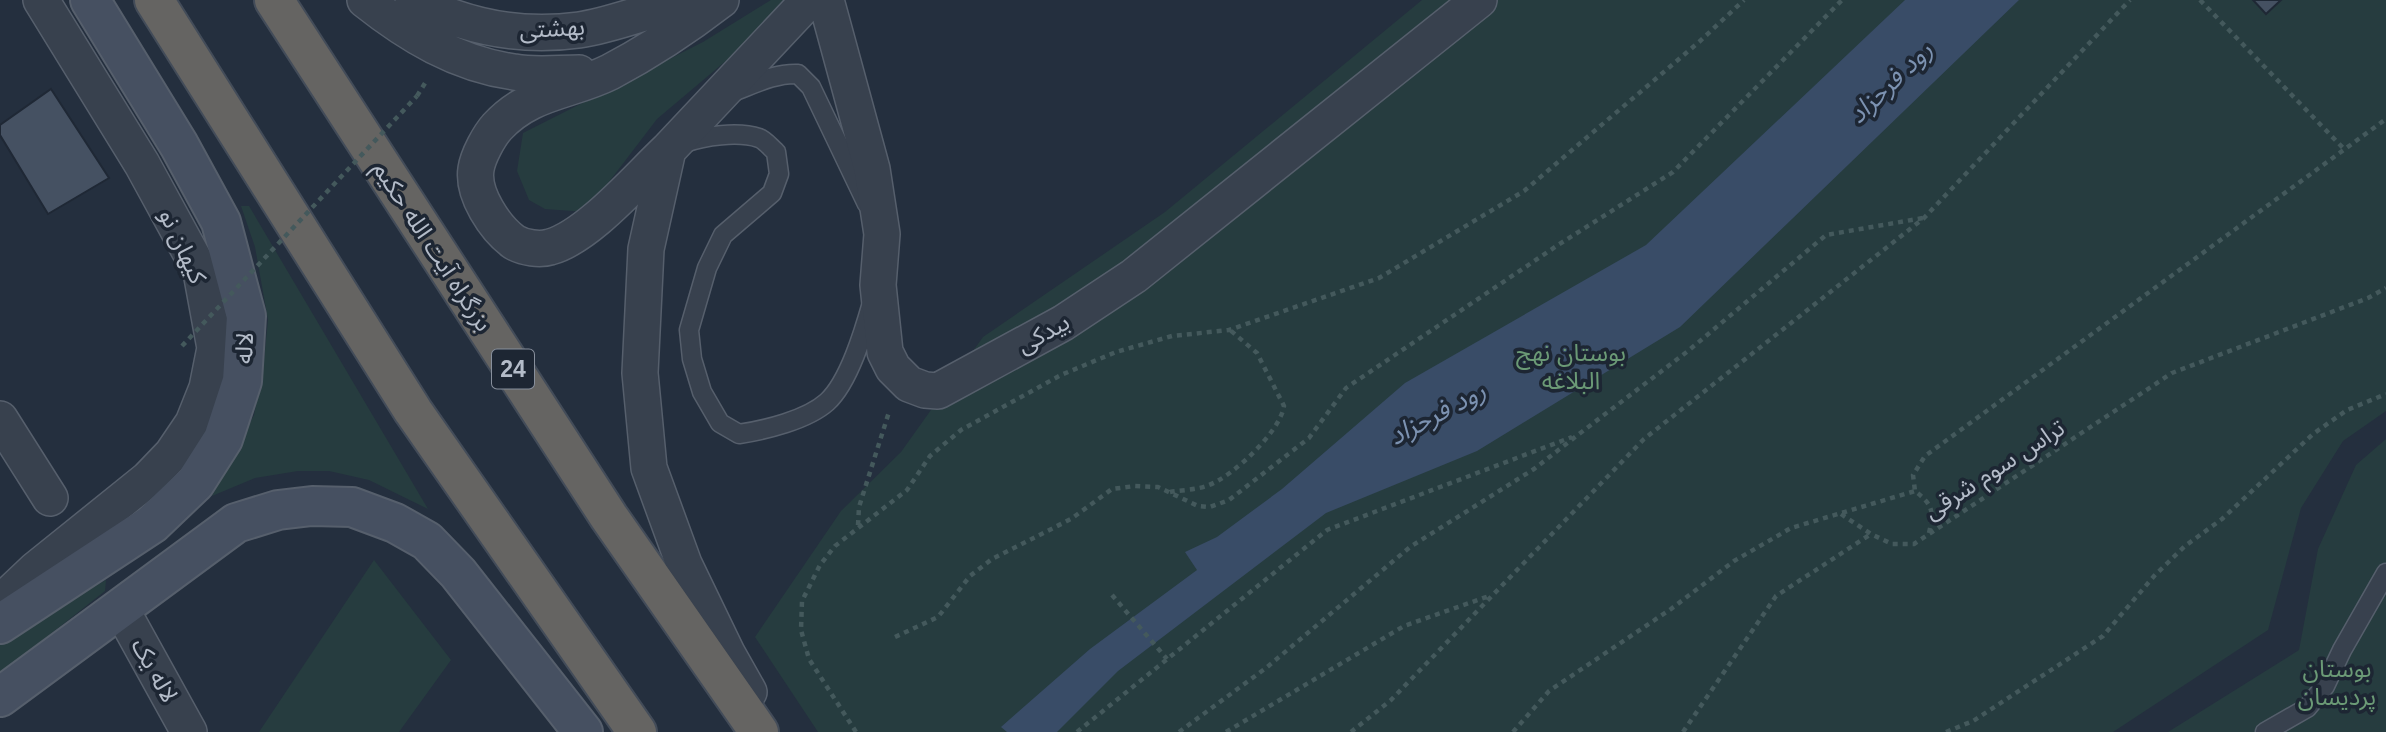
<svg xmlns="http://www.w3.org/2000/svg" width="2386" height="732" font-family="Helvetica,'Noto Sans Arabic',sans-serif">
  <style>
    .green { fill: #263c3f }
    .water { fill: #394c67 }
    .building { fill: #455162; stroke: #1f2835; stroke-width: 2 }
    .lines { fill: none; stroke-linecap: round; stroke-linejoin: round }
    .service-casing { stroke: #565f6c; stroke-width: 21 }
    .minor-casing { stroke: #565f6c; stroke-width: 38 }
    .secondary-casing { stroke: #565f6c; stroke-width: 42 }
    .trunk-casing { stroke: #434c59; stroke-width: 42 }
    .path { stroke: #44595c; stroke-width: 4.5; stroke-dasharray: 5 5; stroke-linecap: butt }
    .service { stroke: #38414e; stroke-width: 18 }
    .minor { stroke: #38414e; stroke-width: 35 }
    .secondary { stroke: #465061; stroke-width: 38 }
    .trunk { stroke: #656462; stroke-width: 38 }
    .path-bridge { stroke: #44595c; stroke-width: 4.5; stroke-dasharray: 5 5; stroke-linecap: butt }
    .labels { text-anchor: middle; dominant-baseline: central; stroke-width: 7; stroke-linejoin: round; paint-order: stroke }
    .shield { fill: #1d2633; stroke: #878f9c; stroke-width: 2 }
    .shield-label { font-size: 23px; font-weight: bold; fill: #b4bcc9 }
    .street-label { font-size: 24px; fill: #b4bcc9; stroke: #1d2633 }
    .park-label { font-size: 24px; fill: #6b9a76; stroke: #1d2633 }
    .water-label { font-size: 26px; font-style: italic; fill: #7c92b1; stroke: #1d2633 }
  </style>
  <rect width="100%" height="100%" fill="#242f3e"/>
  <!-- green -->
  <path class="green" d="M771,0H798L657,119L586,212L545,209L529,200L517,171L523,133L703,42Z
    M1422,0H2386V411L2343,441L2301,508L2268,630L2113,732H818L755,637L841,511L901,452L983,337L1165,212Z
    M241,206H249L428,509L369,480L329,471H298L255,478L212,496L254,415L263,370L268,320L255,247Z
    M2386,439V732H2168L2299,650L2318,549L2356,465Z
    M374,560L451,660L399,732H259Z
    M106,580L105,591L0,674V644L28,624Z"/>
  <!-- water -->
  <path class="water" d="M1905,0H2019L1680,327L1477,451L1326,513L1118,671L1057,732H1007L1001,727L1090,649L1197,570L1185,552L1217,537L1282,489L1405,383L1646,245Z"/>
  <!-- building -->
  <path class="building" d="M2253,0H2281L2266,14Z
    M51,89L109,178L48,214L0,135V125Z"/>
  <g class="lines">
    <defs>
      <path id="service" d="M733,92C754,84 775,73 798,74L811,87L867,204
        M684,143C704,136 738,131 759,138C765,140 771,148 776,152L779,174L772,193L723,235L707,268L689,330L692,359L702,392L720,423L739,434C765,430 807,420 827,402C849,382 864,331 872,303
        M2265,732L2307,708L2325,686L2342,650L2386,573"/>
      <path id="minor" d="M365,0C409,35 457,64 514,72C535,76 558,73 579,73
        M413,0C465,27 521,38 579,30C618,24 655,7 693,0
        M826,0L872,169L882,234L878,285L885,352L893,368L909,384L925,390L938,391L1063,323L1134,276L1479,0
        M668,150C638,178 588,237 550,247C540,250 524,248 514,242C495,228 472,194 476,169C478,156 489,136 497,127C530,91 570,92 610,72C650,51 686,27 721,0
        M0,419L50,498
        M0,603L35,570L148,479L172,454L193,423L207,388L215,348L201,272L142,164L41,0
        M121,609L189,732
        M749,692L727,653L684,564L649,468L640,373L646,249L668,150L809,0"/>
      <path id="secondary" d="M0,624L152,524L195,483L223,439L242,381L246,316L221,222L179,145L90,0
        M0,697L236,523L278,510L312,506L352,507L395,523L427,541L458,573L583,732"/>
      <path id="trunk" d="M154,0L413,411L637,732
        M274,0L609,517L759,732"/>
    </defs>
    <!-- service casing -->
    <use href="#service" class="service-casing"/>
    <!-- minor casing -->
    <use href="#minor" class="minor-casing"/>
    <!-- secondary casing -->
    <use href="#secondary" class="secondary-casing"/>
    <!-- trunk casing -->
    <use href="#trunk" class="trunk-casing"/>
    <!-- path -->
    <path class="path" d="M2200,0L2345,150
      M417,96L427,80
      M1170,492C1182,490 1197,490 1209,485C1233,476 1280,432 1284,406L1257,353L1230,330
      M1841,514L1871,534L1892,544H1914L2172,373L2368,298L2386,288
      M858,525L859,507L889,412
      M1929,533C1934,511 1933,505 1915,491L1913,475L1925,456L2386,119
      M1112,595L1167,659
      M895,637L938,617L970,576L992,559L1071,519L1112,489L1135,486L1158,487L1198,506L1210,507L1229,500L1309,438L1346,388L1558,245L1673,172L1842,0
      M856,732L809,659L801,630L802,601L820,565L835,546L907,490L930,456L961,430L1061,375L1116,352L1172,336L1229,330L1379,278L1524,191L1699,42L1744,0
      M1077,732L1327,530L1572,437
      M1179,732L1266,668L1410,547L1534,469L1579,434L1688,351L1826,235L1923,218
      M1226,732L1404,626L1489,596
      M1351,732L1391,700L1644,439L1924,218L2130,0
      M1513,732L1549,691L1671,609L1734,561L1791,528L1915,491
      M1683,732L1776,596L1871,534
      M1946,732L1973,721L2103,636L2155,575L2185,546L2222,519L2313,434L2347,410L2386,394"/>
    <!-- service -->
    <use href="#service" class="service"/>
    <!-- minor -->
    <use href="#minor" class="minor"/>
    <!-- secondary -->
    <use href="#secondary" class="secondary"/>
    <!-- trunk -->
    <use href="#trunk" class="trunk"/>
    <!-- path-bridge -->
    <path class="path-bridge" d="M182,346L417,96"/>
  </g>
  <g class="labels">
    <!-- shield labels -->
    <rect class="shield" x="492" y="349.5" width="42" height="39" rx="5"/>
    <g class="shield-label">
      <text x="513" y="369">24</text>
    </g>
    <!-- street labels -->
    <g class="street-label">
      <text transform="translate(552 28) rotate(-3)">بهشتی</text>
      <text transform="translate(183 246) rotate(65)">کیهان نو</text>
      <text transform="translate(433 246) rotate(57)">بزرگراه آیت الله حکیم</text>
      <text transform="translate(1043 333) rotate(-29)">بیدکی</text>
      <text transform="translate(244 348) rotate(-87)">لاله</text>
      <text transform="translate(1994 469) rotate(-33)">تراس سوم شرقی</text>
      <text transform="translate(155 670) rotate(61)">لاله یک</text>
    </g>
    <!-- park labels -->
    <g class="park-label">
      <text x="1571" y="352">بوستان نهج<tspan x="1571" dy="28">البلاغه</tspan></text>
      <text x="2337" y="668">بوستان<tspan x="2337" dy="28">پردیسان</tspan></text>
    </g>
    <!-- water labels -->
    <g class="water-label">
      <text transform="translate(1890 82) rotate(-44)">رود فرحزاد</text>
      <text transform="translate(1437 413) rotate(-28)">رود فرحزاد</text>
    </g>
  </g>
</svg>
